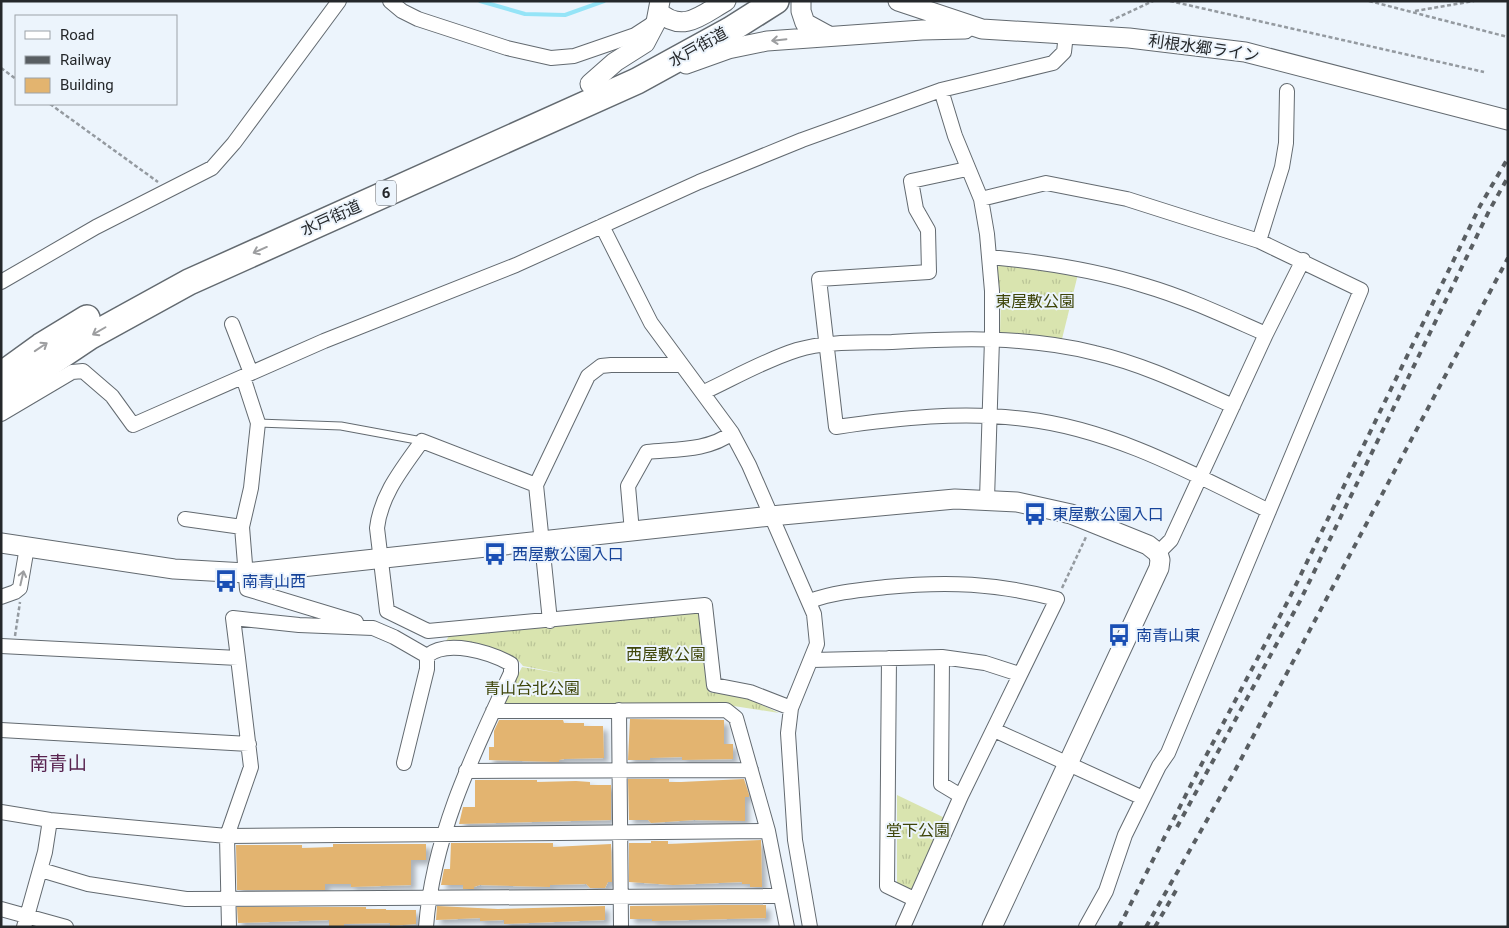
<svg xmlns="http://www.w3.org/2000/svg" width="1509" height="928" font-family="Roboto,'Noto Sans JP',sans-serif">
  <style>
    .grass { fill: url(#grass-tufts) }
    .lines { fill: none; stroke-linecap: round; stroke-linejoin: round }
    .stream { stroke: #95e4f7; stroke-width: 4 }
    .building { fill: #e3b46f; filter: url(#shadow) }
    .lane-casing { stroke: #636a70; stroke-width: 9 }
    .street-casing { stroke: #636a70; stroke-width: 16 }
    .secondary-casing { stroke: #636a70; stroke-width: 21 }
    .highway-casing { stroke: #636a70; stroke-width: 28 }
    .path { stroke: #949aa0; stroke-width: 2.5; stroke-dasharray: 4 2.5; stroke-linecap: butt }
    .lane { stroke: #fff; stroke-width: 7 }
    .street { stroke: #fff; stroke-width: 14 }
    .secondary { stroke: #fff; stroke-width: 19 }
    .highway { stroke: #fff; stroke-width: 25 }
    .rail { stroke: #595e62; stroke-width: 4; stroke-dasharray: 6 6; stroke-linecap: butt }
    .oneway { stroke: #9d9ea0 }
    .labels { text-anchor: middle; dominant-baseline: central; stroke-width: 4; stroke-linejoin: round; paint-order: stroke }
    .shield { fill: #ecf4fc; stroke: #61656a; stroke-width: 1 }
    .shield-label { font-size: 15px; font-weight: bold; fill: #25282b }
    .street-label { font-size: 16px; fill: #25282b; stroke: #ecf4fc }
    .park-label { font-size: 16px; fill: #3e4509; stroke: #ecf4fc }
    .transit-label { font-size: 16px; fill: #164399; stroke: #ecf4fc; text-anchor: start }
    .quarter-label { font-size: 19px; fill: #58224f; stroke: #ecf4fc }
  </style>
  <defs>
    <pattern id="grass-tufts" width="24" height="20" patternUnits="userSpaceOnUse" patternTransform="scale(1.25)"><rect width="24" height="20" fill="#d9e4af"/><path d="M3 7l-1-3M5 7V3M7 7l1-3M15 17l-1-3M17 17v-4M19 17l1-3" fill="none" stroke="#bac497"/></pattern>
    <filter id="shadow"><feDropShadow dx="4.5" dy="4.5" stdDeviation="2.5" flood-color="#0004"/></filter>
  </defs>
  <rect width="100%" height="100%" fill="#ecf4fc"/>
  <!-- grass -->
  <path class="grass" d="M999,265L1038,267L1078,274L1061,343L1029,335L1000,333L1001,295L996,271Z
    M696,611L701,615L709,692L747,698L779,713L721,704L508,708L504,702L522,667L564,674L523,666L517,659L503,653L446,641L449,636Z
    M897,795L947,819L914,889L909,890L897,883Z"/>
  <g class="lines">
    <!-- stream -->
    <path class="stream" d="M480,1L525,14L565,15L604,1"/>
  </g>
  <!-- building -->
  <path class="building" d="M630,719L724,720V744H733V759L682,760V757L650,758V760H628Z
    M499,720H563L564,723H584V726H603L604,758L564,759L559,760V762L489,760V747H494V731Z
    M628,779H669V782H681L744,779L749,795V797H745V821L694,820L651,823L648,820H629Z
    M475,780H537V782L576,781L590,782V785H611V820L459,824L463,807H475Z
    M761,840L762,887H750V884H742V882L673,885L629,882V843H651V841H668V844Z
    M451,843H553V847L611,844L612,882H608L605,888H590L586,884L550,885V887L480,885L474,887V889H463V885H441L444,869H450Z
    M333,844H426V860H411V885L351,887V884H325V890H237L236,845H302V848L333,847Z
    M722,905H766V918L652,921V919H630V906Z
    M437,906L498,909L605,906V920L504,924V920L480,921V918L436,920Z
    M237,907H366V909H386V910H416V924L390,926V923L344,924V927H329V920L238,923Z"/>
  <g class="lines">
    <defs>
      <path id="lane" d="M258,423L341,426L422,441"/>
      <path id="street" d="M390,1L402,11L418,19L507,48L551,58L574,56L635,35L655,22
        M941,90L955,136L981,199L987,234L992,291V339L987,499
        M967,169L911,181L916,209L928,230L929,272L819,279L836,427C899,418 961,411 1025,419C1112,429 1192,473 1269,511
        M981,199L1046,183L1127,199L1259,241L1361,290L1168,753L1159,766L1125,835L1106,891L1086,927
        M602,226L651,323L732,433L749,465L814,614L817,644L791,708L788,733L795,840L810,927
        M1259,241L1282,167L1286,143L1287,91
        M990,257C1043,262 1095,270 1146,286C1187,298 1227,317 1266,334
        M1,282L96,227L212,168L234,143L339,1
        M232,324L251,373
        M243,377L258,423L251,488L242,527L247,589L356,622
        M704,392C734,378 765,360 797,350C827,341 861,343 892,342C960,338 1028,336 1095,353C1143,364 1188,386 1233,406
        M1,414L72,372L83,371L112,396L133,425L324,341L516,265L699,182L802,140L941,90L1053,63L1064,52L1066,34
        M536,485L422,441C403,468 381,494 377,528L387,611L428,631L705,605L714,685L750,692L791,708
        M185,519L242,527
        M632,532L628,486L647,452C675,449 708,451 732,433
        M1158,553L1171,540L1266,334L1303,260
        M1,597L15,592L20,588L27,547
        M810,601C835,592 860,590 886,587C948,581 995,583 1057,599L961,796L903,927
        M550,621L536,485L588,376L601,366L611,365H682
        M1,646L238,658L233,618L299,625L373,628L394,637L427,656V669L404,763
        M942,657L941,784L961,796
        M889,658L887,886L914,899
        M812,660L942,657L985,663L1019,674
        M619,710L621,927
        M493,711L726,710L736,718L768,831L787,927
        M1,730L249,744
        M994,730L1143,798
        M466,771L751,770
        M1,812L50,820L227,836L768,831
        M41,870L88,884L186,899L781,896
        M1,909L66,927
        M24,927L45,852L50,820
        M229,927L227,836L251,767L238,658
        M426,927C433,836 473,754 511,673V664C490,652 447,639 427,656"/>
      <path id="secondary" d="M801,1V11L805,23L827,35
        M898,1L982,29L1129,38L1245,52L1508,120
        M659,12C683,34 703,14 726,1
        M686,64L728,49L767,41L922,30L965,29
        M590,84L615,62L645,43L656,22L660,1
        M1,543L174,569L246,573L771,516L955,499L1017,502L1071,514L1148,545L1158,553L1160,560L1159,568L992,927"/>
      <path id="highway" d="M1,375L41,346L87,318
        M1,396L89,337L189,282L637,81L730,30L776,1"/>
    </defs>
    <!-- lane casing -->
    <use href="#lane" class="lane-casing"/>
    <!-- street casing -->
    <use href="#street" class="street-casing"/>
    <!-- secondary casing -->
    <use href="#secondary" class="secondary-casing"/>
    <!-- highway casing -->
    <use href="#highway" class="highway-casing"/>
    <!-- path -->
    <path class="path" d="M1170,1L1484,72
      M1369,1L1508,37
      M1415,11L1474,1
      M1110,21L1153,1
      M1,68L16,79
      M50,104L158,182
      M1062,588L1086,537
      M15,636L20,602"/>
    <!-- lane -->
    <use href="#lane" class="lane"/>
    <!-- street -->
    <use href="#street" class="street"/>
    <!-- secondary -->
    <use href="#secondary" class="secondary"/>
    <!-- highway -->
    <use href="#highway" class="highway"/>
    <!-- rail -->
    <path class="rail" d="M1177,827L1300,601L1489,211L1508,177
      M1119,927L1198,771L1289,599L1480,206L1508,158
      M1146,927L1231,778L1508,258
      M1155,927L1178,887"/>
  </g>
  <!-- one-way arrows -->
  <defs><path id="oneway-shaft" d="M-6 0H5M1.5-3L5.5 0L1.5 3" fill="none" stroke-width="1.6" stroke-linecap="round" stroke-linejoin="round" transform="scale(1.25)"/></defs>
  <g class="oneway">
    <use href="#oneway-shaft" transform="translate(779 40) rotate(174)"/>
    <use href="#oneway-shaft" transform="translate(260 250) rotate(156)"/>
    <use href="#oneway-shaft" transform="translate(99 331) rotate(150)"/>
    <use href="#oneway-shaft" transform="translate(41 347) rotate(-34)"/>
    <use href="#oneway-shaft" transform="translate(22 578) rotate(-77)"/>
  </g>
  <!-- icons -->
  <defs>
    <symbol id="bus-bare" viewBox="-9 -9 18 18"><path d="M-5-6H5V4H4V6H2V4H-2V6H-4V4H-5ZM-3.5-4V0h7V-4ZM-3.5 1.2v1.5H-2V1.2ZM2 1.2v1.5H3.5V1.2Z" fill="#1a4fb4" stroke="#ecf4fc" stroke-width="2.5" paint-order="stroke"/></symbol>
  </defs>
  <g fill-rule="evenodd">
    <use href="#bus-bare" x="1019" y="498" width="32" height="32"/>
    <use href="#bus-bare" x="479" y="538" width="32" height="32"/>
    <use href="#bus-bare" x="210" y="565" width="32" height="32"/>
    <use href="#bus-bare" x="1103" y="619" width="32" height="32"/>
  </g>
  <g class="labels">
    <!-- shield labels -->
    <rect class="shield" x="376" y="180.5" width="20" height="25" rx="4"/>
    <g class="shield-label">
      <text x="386" y="193">6</text>
    </g>
    <!-- street labels -->
    <g class="street-label">
      <text transform="translate(698 47) rotate(-29)">水戸街道</text>
      <text transform="translate(1204 48) rotate(8)">利根水郷ライン</text>
      <text transform="translate(331 218) rotate(-24)">水戸街道</text>
    </g>
    <!-- park labels -->
    <g class="park-label">
      <text x="1035" y="301">東屋敷公園</text>
      <text x="666" y="654">西屋敷公園</text>
      <text x="532" y="688">青山台北公園</text>
      <text x="918" y="830">堂下公園</text>
    </g>
    <!-- transit labels -->
    <g class="transit-label">
      <text x="1052" y="514">東屋敷公園入口</text>
      <text x="512" y="554">西屋敷公園入口</text>
      <text x="242" y="581">南青山西</text>
      <text x="1136" y="635">南青山東</text>
    </g>
    <!-- quarter labels -->
    <g class="quarter-label">
      <text x="58" y="763">南青山</text>
    </g>
  </g>
  <!-- border -->
  <rect width="1509" height="928" fill="none" stroke="#25282b" stroke-width="5"/>
  <!-- legend -->
  <rect x="15" y="15" width="162" height="90" fill="#ecf4fc" stroke="#9ca2a8"/>
  <rect x="25" y="31" width="25" height="8" fill="#ffffff" stroke="#9ca2a8"/>
  <text x="60" y="40" font-size="15" fill="#25282b">Road</text>
  <rect x="25" y="56" width="25" height="8" fill="#595e62" stroke="#9ca2a8"/>
  <text x="60" y="65" font-size="15" fill="#25282b">Railway</text>
  <rect x="25" y="78" width="25" height="15" fill="#e3b46f" stroke="#9ca2a8"/>
  <text x="60" y="90" font-size="15" fill="#25282b">Building</text>
</svg>
